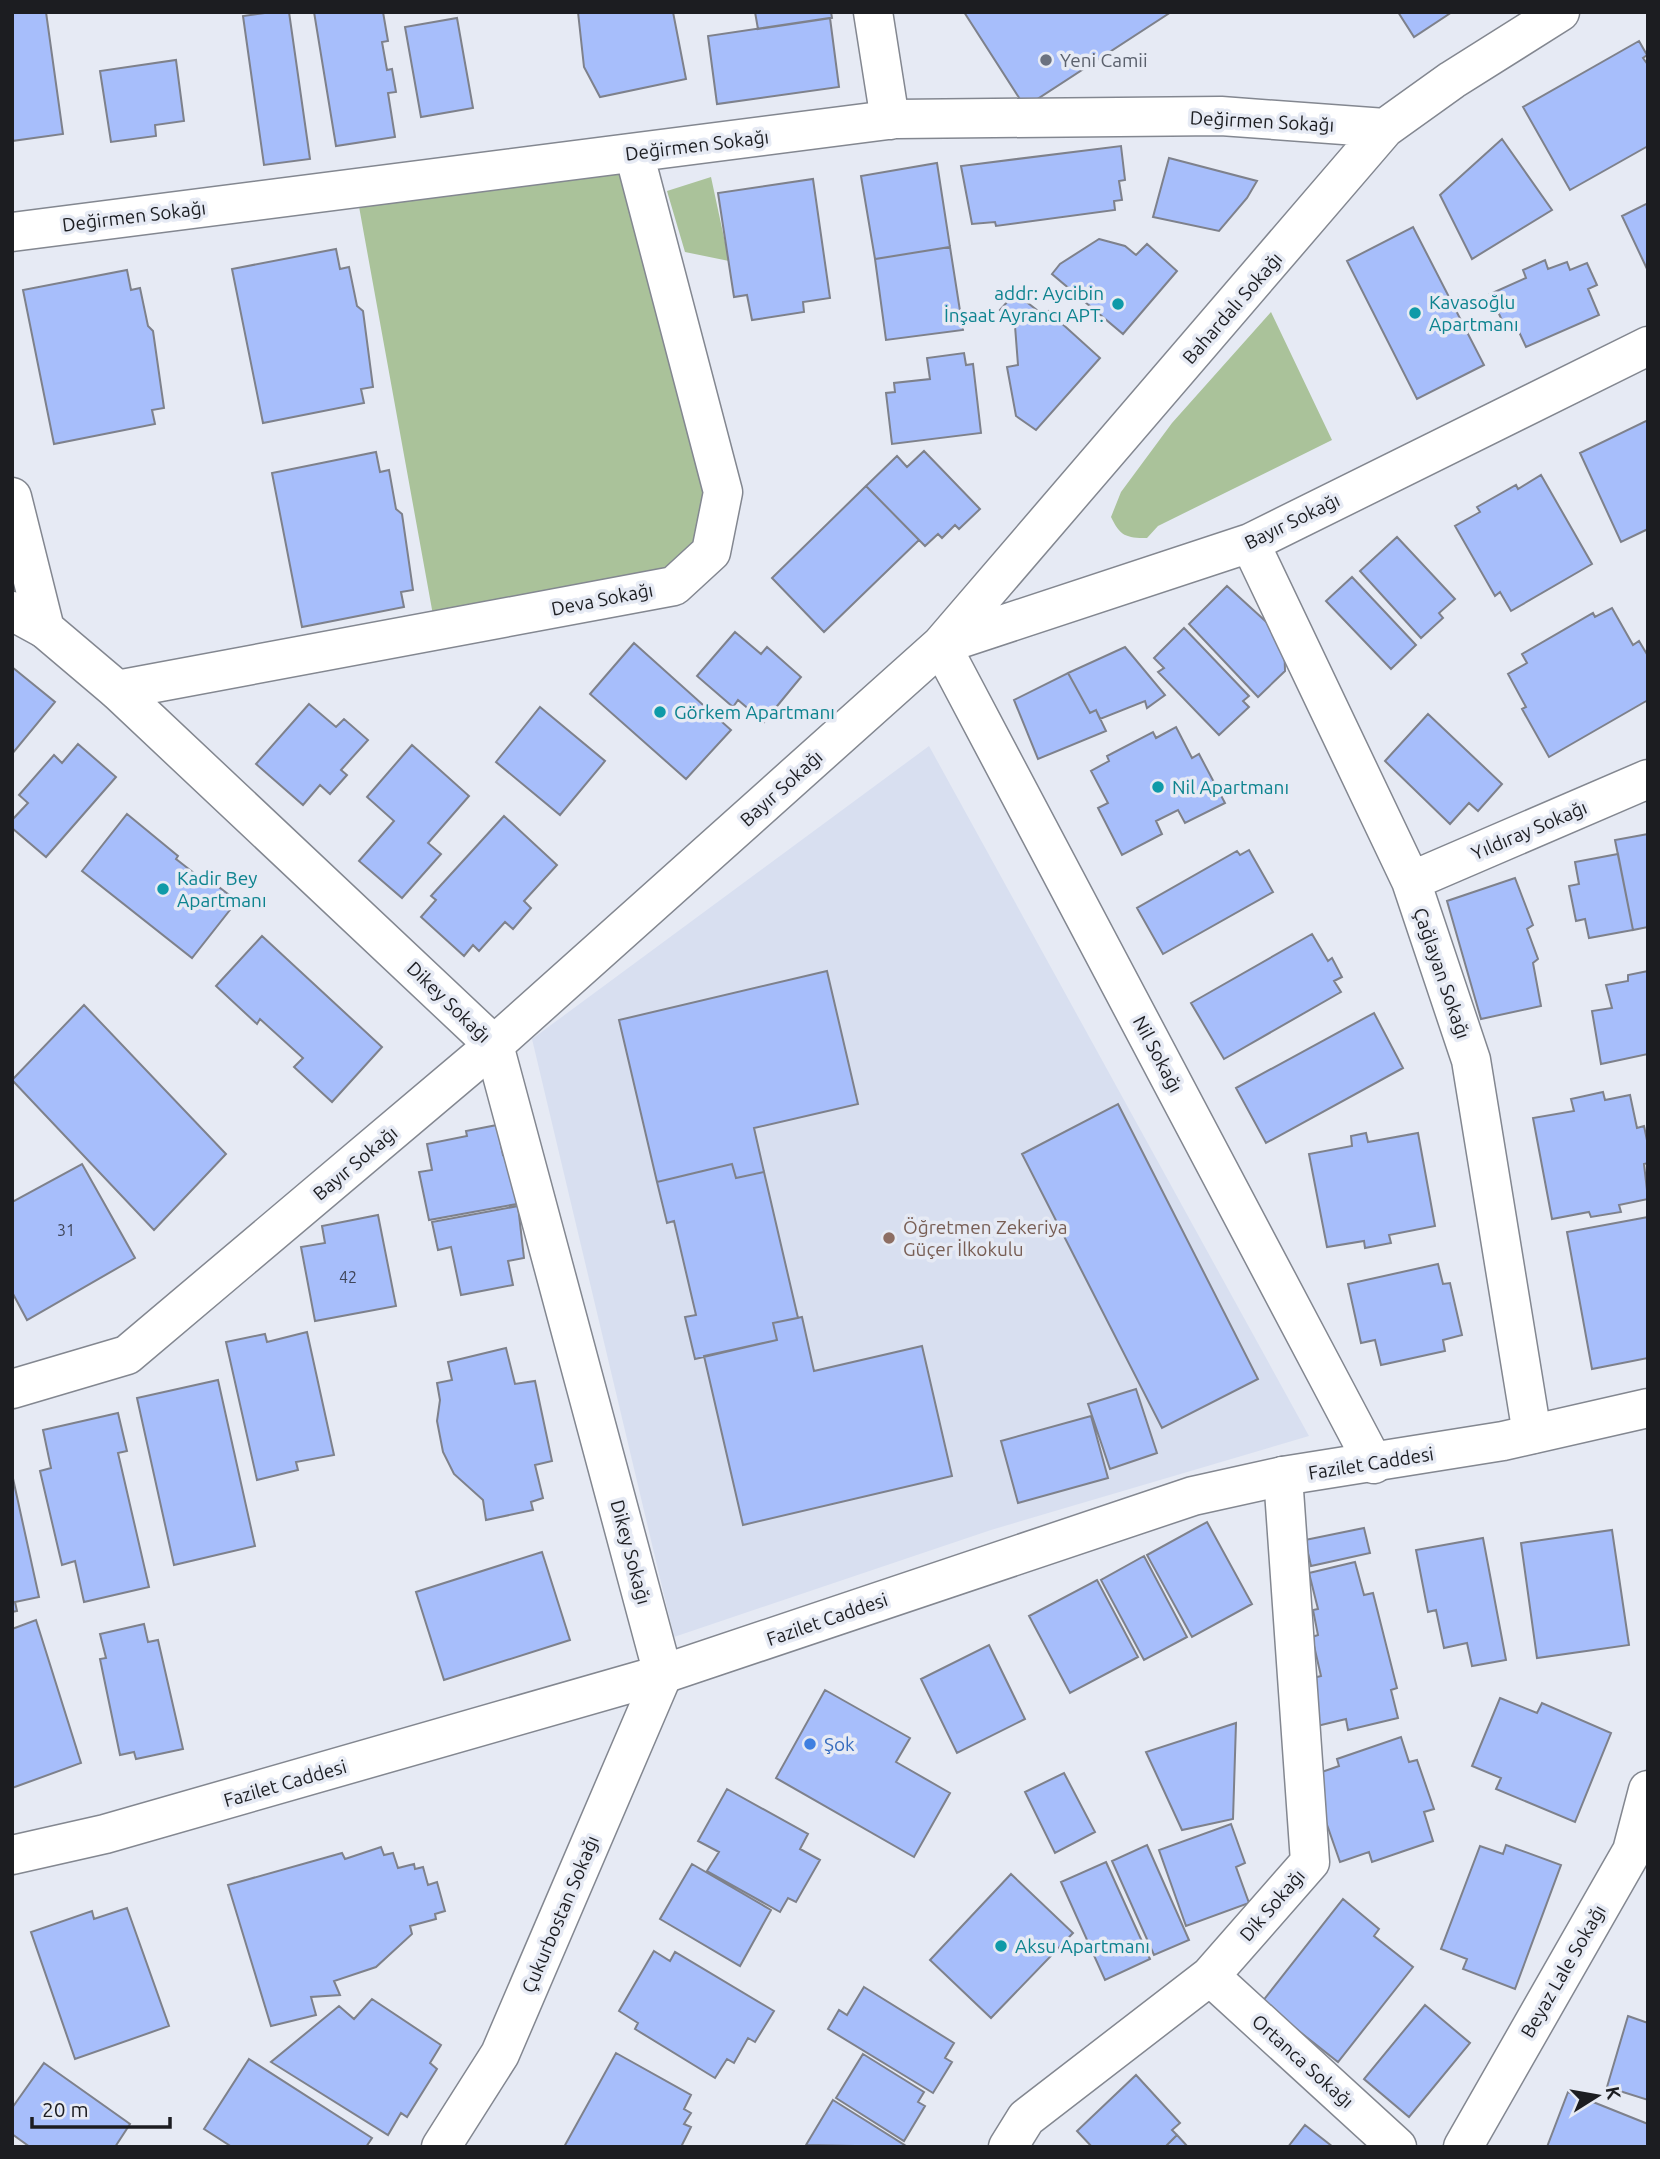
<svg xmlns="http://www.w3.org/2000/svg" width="1660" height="2159" font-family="Ubuntu,sans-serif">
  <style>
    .built { fill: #d8dff0 }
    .green { fill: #aac29a }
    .building { fill: #a7befb; stroke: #7e818b; stroke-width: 2 }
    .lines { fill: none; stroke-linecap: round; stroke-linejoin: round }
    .minor-casing { stroke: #838790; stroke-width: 41 }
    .tertiary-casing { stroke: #838790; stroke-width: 41 }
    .minor { stroke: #fff; stroke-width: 38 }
    .tertiary { stroke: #fff; stroke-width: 38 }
    .worship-dot { fill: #6b7280; stroke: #e6eaf4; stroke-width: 2.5 }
    .culture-dot { fill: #0f9aa8; stroke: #e6eaf4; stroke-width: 2.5 }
    .education-dot { fill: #8d6e63; stroke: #e6eaf4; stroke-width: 2.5 }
    .shop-dot { fill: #3f7fe0; stroke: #e6eaf4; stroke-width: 2.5 }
    .labels { text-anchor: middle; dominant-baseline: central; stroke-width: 7; stroke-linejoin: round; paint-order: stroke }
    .number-label { font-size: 16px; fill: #3f4558 }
    .worship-label { font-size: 19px; fill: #5b616d; stroke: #e6eaf4; text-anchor: start }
    .street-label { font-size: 19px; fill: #1c1d21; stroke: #e6eaf4 }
    .culture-label { font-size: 19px; fill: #0d838f; stroke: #e6eaf4; text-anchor: start }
    .education-label { font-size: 19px; fill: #785e54; stroke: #e6eaf4; text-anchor: start }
    .shop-label { font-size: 19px; fill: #366cbe; stroke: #e6eaf4; text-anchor: start }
  </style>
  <rect width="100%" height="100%" fill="#e6eaf4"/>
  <!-- built -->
  <path class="built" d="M929,746L1309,1436L991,1530L674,1637L532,1039Z"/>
  <!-- green -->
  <path class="green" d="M623,170L710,494L698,546L672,575L433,615L358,201Z
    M711,177L729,261L685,252L667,191Z
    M1271,312L1332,440L1158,526L1147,538C1126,538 1120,536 1111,517L1121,492L1172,423Z"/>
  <!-- building -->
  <path class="building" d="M12,12H46L63,134L12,141Z
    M272,12H289L310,159L264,165L243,16Z
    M314,12H383L388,41L382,42L387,70L392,69L396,92L388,93L395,137L336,146Z
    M578,12H673L686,79L600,97L584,67Z
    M755,12H831L832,18L758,29Z
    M964,12H1171L1025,107Z
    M1398,12H1452L1414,37Z
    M457,18L473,108L421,117L405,27Z
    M830,18L839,87L717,104L708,36Z
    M1639,41L1647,55L1643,58L1648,65V146L1570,190L1523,107Z
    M176,60L184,121L155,125L156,136L111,142L100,71Z
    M1502,139L1552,210L1472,259L1440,195Z
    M1121,146L1125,180L1119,181L1122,200L1114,201L1115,210L996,226L995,222L972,224L961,166Z
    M1169,158L1257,181L1247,198L1219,231L1153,217Z
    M937,163L950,247L875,259L861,176Z
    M813,179L830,298L803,302L804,312L752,320L747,295L734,297L718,193Z
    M1648,203V271L1622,216Z
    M1413,227L1484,365L1417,399L1347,261Z
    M1099,239L1125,246L1136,255L1147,244L1177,271L1123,334L1052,274L1060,264Z
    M950,247L963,330L886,340L875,259Z
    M336,249L340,269L349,267L357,306L363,311L373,387L361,389L364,403L263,423L232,269Z
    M1545,260L1548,269L1567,262L1570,270L1587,263L1597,285L1588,289L1599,315L1526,347L1514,321L1504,325L1490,294L1526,278L1523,270Z
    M127,270L131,290L140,288L148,326L153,331L164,408L152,410L155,424L54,444L23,290Z
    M1015,293L1042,314L1048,311L1100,358L1036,430L1016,416L1007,367L1018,365L1015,326L1000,310Z
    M964,353L966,365L973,364L981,433L892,444L886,393L895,392L894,383L930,379L927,358Z
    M1648,420V529L1621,542L1580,453Z
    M924,451L980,509L959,529L955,525L942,538L938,534L925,546L866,486L897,456L907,467Z
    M376,452L380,472L389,470L396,509L402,514L413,590L401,592L404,607L302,627L272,473Z
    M1541,475L1592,564L1511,611L1500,592L1495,596L1455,526L1480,512L1477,507L1516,485L1518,489Z
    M866,486L919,540L824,632L772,578Z
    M1397,537L1455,599L1439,613L1443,618L1421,638L1360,571Z
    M1352,577L1416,645L1391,669L1326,601Z
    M1227,586L1284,638L1285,671L1258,697L1189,624Z
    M1612,608L1633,645L1639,641L1648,656V700L1549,757L1522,709L1526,707L1508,674L1527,663L1522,654L1593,613L1595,617Z
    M1184,628L1249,696L1243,701L1249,707L1219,735L1158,672L1164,668L1154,658Z
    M735,632L761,654L767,647L801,677L764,722L738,700L733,707L697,676Z
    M634,643L731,730L686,779L590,694Z
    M1125,647L1165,695L1147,708L1145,701L1100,719L1096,710L1090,713L1068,673Z
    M12,667L55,702L12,754Z
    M1068,673L1090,713L1096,710L1106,731L1038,759L1014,700Z
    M309,704L336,727L344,719L368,740L341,770L347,775L330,794L320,785L303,805L256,764Z
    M540,707L605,761L560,815L496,762Z
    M1428,714L1502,784L1478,811L1469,803L1450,824L1385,761Z
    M1176,727L1192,758L1199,754L1225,803L1185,823L1178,810L1156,821L1162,834L1122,855L1098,808L1108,803L1091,771L1109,761L1107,756L1153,732L1156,738Z
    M78,744L116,777L46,857L12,828V820L28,803L19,795L54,755L62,763Z
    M412,745L469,796L428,843L441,854L402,898L359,861L394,821L367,797Z
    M127,814L178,856L176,859L199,877L202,874L237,901L192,958L82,871Z
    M504,816L557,865L524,901L531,908L513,929L505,922L479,951L473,945L464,956L421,917L436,900L431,896Z
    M1648,834V927L1633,930L1615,840Z
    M1249,850L1273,892L1163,954L1137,908L1237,851L1240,855Z
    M1618,854L1633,930L1589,938L1585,919L1576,921L1569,886L1579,884L1575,862Z
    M1515,878L1533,925L1527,929L1538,959L1533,963L1541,1006L1481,1019L1447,901Z
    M1312,934L1328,961L1332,958L1342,977L1334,981L1341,992L1224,1059L1191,1003Z
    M262,936L382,1047L332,1102L294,1067L303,1058L260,1019L257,1024L216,986Z
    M827,971L858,1104L754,1128L764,1172L736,1178L732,1164L657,1182L619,1020Z
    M1648,971V1054L1601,1064L1592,1011L1612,1008L1606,985L1628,981V975Z
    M84,1005L226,1154L154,1230L12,1080Z
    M1374,1013L1403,1068L1266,1143L1236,1088Z
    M1603,1092L1605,1100L1630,1095L1637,1128L1644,1126L1648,1145V1163L1644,1164L1648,1199L1619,1205L1621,1212L1591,1217L1589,1212L1552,1219L1533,1118L1574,1111L1571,1099Z
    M1118,1104L1258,1379L1162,1428L1022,1154Z
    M497,1125L503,1155L508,1154L517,1204L429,1220L419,1172L432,1170L427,1144L467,1136L466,1131Z
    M1366,1133L1368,1142L1418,1133L1435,1226L1389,1235L1391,1243L1365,1248L1364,1241L1327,1247L1309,1154L1352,1146L1351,1136Z
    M82,1164L135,1258L27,1320L12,1292V1202Z
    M732,1164L736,1178L764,1172L798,1318L773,1323L777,1340L695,1359L685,1317L696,1315L674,1221L667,1223L657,1182Z
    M518,1206L524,1258L508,1261L513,1285L461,1295L451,1247L438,1250L432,1222Z
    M378,1215L396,1306L315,1321L301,1247L325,1243L322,1226Z
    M1648,1217V1358L1592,1369L1567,1232Z
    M1438,1264L1443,1284L1450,1283L1462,1335L1443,1340L1445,1351L1381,1365L1375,1340L1361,1343L1348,1284Z
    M802,1317L814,1371L922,1346L952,1476L743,1525L704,1356L777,1340L773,1323Z
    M307,1332L334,1455L296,1462L298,1470L257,1480L226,1342L265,1334L267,1342Z
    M506,1348L515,1384L535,1381L552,1461L535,1465L543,1498L531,1502L533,1510L486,1520L483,1500L454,1474L443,1452L437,1421L440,1400L437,1383L452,1380L448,1362Z
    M218,1380L255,1546L174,1565L137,1398Z
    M1136,1389L1157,1453L1110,1469L1088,1404Z
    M118,1413L127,1451L118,1453L149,1587L84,1602L75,1561L62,1565L40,1471L51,1468L43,1430Z
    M1091,1416L1108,1478L1018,1503L1001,1441Z
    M12,1474L39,1597L15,1602L17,1611L12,1612Z
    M1207,1522L1252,1604L1192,1637L1147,1555Z
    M1364,1528L1370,1553L1311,1566L1305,1540Z
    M1612,1530L1629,1645L1537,1658L1521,1543Z
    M1483,1538L1506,1660L1472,1666L1467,1643L1444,1648L1436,1610L1428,1612L1416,1550Z
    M542,1552L570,1640L444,1680L416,1592Z
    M1144,1556L1187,1637L1144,1660L1101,1580Z
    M1355,1562L1364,1595L1373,1593L1397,1688L1391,1690L1398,1718L1348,1730L1346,1719L1313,1727L1309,1679L1321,1676L1312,1637L1318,1635L1313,1610L1318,1609L1309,1573Z
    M1097,1580L1138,1657L1070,1693L1029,1616Z
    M36,1620L81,1763L12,1788V1629Z
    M144,1624L148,1642L158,1640L183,1749L136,1759L134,1752L120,1755L100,1659L106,1658L100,1634Z
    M989,1645L1025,1719L957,1753L921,1679Z
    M825,1690L910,1738L896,1762L950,1793L914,1857L776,1778Z
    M1500,1698L1537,1713L1542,1703L1611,1733L1575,1822L1496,1789L1501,1778L1472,1766Z
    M1236,1723L1233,1819L1182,1830L1146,1752Z
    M1401,1737L1409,1762L1417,1760L1434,1809L1424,1812L1433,1841L1372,1862L1369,1852L1340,1862L1310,1776L1339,1766L1337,1759Z
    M1064,1773L1095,1832L1055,1853L1025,1792Z
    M727,1789L808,1834L800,1849L820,1860L796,1902L788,1898L780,1912L707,1871L719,1852L698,1841Z
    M1231,1824L1245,1863L1236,1867L1249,1903L1186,1926L1159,1850Z
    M1147,1845L1189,1940L1154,1955L1112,1861Z
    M1506,1845L1561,1865L1515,1989L1463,1969L1467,1959L1441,1949L1480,1846L1503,1854Z
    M381,1847L384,1855L393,1853L398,1868L414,1864L415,1869L423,1867L428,1885L437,1882L445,1911L435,1914L436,1919L410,1926L412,1934L376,1967L334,1981L340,1995L311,1997L316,2015L271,2026L228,1885L342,1853L345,1859Z
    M1106,1862L1150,1959L1105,1980L1061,1882Z
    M692,1864L771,1910L740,1966L660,1919Z
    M1011,1874L1073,1933L991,2018L930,1960Z
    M1343,1899L1379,1929L1374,1936L1413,1967L1338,2062L1262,2002Z
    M127,1908L169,2026L75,2059L31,1932L92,1911L94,1919Z
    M654,1951L670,1961L675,1952L774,2011L755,2042L748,2038L734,2063L727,2059L715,2078L635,2029L638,2023L619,2011Z
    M864,1987L954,2043L945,2058L952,2062L933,2093L828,2029L839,2010L847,2015Z
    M372,1999L441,2045L430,2063L437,2069L407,2117L401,2113L388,2135L271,2062L339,2006L354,2019Z
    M1425,2005L1470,2043L1409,2117L1364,2079Z
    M1628,2016L1648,2023V2100L1607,2087Z
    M616,2053L691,2095L684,2109L691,2113L684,2124L691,2127L681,2147H564Z
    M863,2054L924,2092L918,2102L925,2106L904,2141L836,2098Z
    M249,2059L372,2138L366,2147H232L204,2129Z
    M44,2063L130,2124L115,2147H30L12,2134V2108Z
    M1136,2075L1180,2123L1172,2130L1177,2135L1165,2147H1092L1077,2131Z
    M1568,2092L1648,2124V2147H1547Z
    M833,2100L906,2146L905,2147L806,2145Z
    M1305,2125L1333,2147H1288Z
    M1177,2135L1188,2147H1165Z"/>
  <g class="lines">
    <defs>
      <path id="minor" d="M873,12L890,120
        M12,232L896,119L1221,116L1385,128
        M1250,543L1411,881L1471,1060L1532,1434
        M12,611L45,629
        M117,690L674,586L711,552L723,492L634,153
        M1411,881L1648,779
        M12,1389L127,1355L494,1045L941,645L1250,543L1648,346
        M1374,1464L941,645L1385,128L1452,80L1560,12
        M1210,1976L1397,2147
        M441,2147L500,2054L663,1674
        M1008,2147L1026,2118L1210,1976L1310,1862L1283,1476
        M1463,2147L1632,1851L1648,1790"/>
      <path id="tertiary" d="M12,497L45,629L117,690L494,1045L663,1674
        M12,1855L105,1834L663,1674L1193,1496L1283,1476L1503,1441L1648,1408"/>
    </defs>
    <!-- minor casing -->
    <use href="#minor" class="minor-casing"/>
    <!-- tertiary casing -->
    <use href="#tertiary" class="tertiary-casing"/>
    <!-- minor -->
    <use href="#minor" class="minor"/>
    <!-- tertiary -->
    <use href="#tertiary" class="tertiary"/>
  </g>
  <!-- markers -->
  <circle class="worship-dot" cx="1046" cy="60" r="7"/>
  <g class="culture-dot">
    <circle cx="1118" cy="304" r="7"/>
    <circle cx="1415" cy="313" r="7"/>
    <circle cx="660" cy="712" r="7"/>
    <circle cx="1158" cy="787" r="7"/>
    <circle cx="163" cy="889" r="7"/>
    <circle cx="1001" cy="1946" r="7"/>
  </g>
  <circle class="education-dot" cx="889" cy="1238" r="7"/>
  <circle class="shop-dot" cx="810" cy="1744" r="7"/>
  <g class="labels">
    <!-- number labels -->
    <g class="number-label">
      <text x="66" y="1230">31</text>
      <text x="348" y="1277">42</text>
    </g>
    <!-- worship labels -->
    <g class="worship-label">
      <text x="1060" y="60">Yeni Camii</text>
    </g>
    <!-- street labels -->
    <g class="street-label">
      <text transform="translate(1262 121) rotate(3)">Değirmen Sokağı</text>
      <text transform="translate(697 145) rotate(-7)">Değirmen Sokağı</text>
      <text transform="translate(134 216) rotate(-7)">Değirmen Sokağı</text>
      <text transform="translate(1232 308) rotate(-49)">Bahardalı Sokağı</text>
      <text transform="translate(1292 521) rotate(-26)">Bayır Sokağı</text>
      <text transform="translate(602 599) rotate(-11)">Deva Sokağı</text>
      <text transform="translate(781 788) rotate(-42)">Bayır Sokağı</text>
      <text transform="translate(1529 830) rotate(-23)">Yıldıray Sokağı</text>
      <text transform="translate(1442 973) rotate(71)">Çağlayan Sokağı</text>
      <text transform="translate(449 1002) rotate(44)">Dikey Sokağı</text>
      <text transform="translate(1158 1054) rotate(62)">Nil Sokağı</text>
      <text transform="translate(355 1163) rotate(-40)">Bayır Sokağı</text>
      <text transform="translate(1371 1463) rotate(-9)">Fazilet Caddesi</text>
      <text transform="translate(631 1552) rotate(75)">Dikey Sokağı</text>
      <text transform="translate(827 1619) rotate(-19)">Fazilet Caddesi</text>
      <text transform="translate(285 1783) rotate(-16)">Fazilet Caddesi</text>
      <text transform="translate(1272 1905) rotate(-49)">Dik Sokağı</text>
      <text transform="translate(560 1914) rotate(-67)">Çukurbostan Sokağı</text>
      <text transform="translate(1563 1971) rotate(-60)">Beyaz Lale Sokağı</text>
      <text transform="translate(1303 2061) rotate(42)">Ortanca Sokağı</text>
    </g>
    <!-- culture labels -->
    <g class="culture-label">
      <text x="1104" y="293" text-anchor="end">addr: Aycibin<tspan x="1104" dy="22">İnşaat Ayrancı APT.</tspan></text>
      <text x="1429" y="302">Kavasoğlu<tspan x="1429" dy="22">Apartmanı</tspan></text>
      <text x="674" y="712">Görkem Apartmanı</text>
      <text x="1172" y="787">Nil Apartmanı</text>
      <text x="177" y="878">Kadir Bey<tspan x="177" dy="22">Apartmanı</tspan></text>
      <text x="1015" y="1946">Aksu Apartmanı</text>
    </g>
    <!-- education labels -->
    <g class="education-label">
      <text x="903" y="1227">Öğretmen Zekeriya<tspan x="903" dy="22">Güçer İlkokulu</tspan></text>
    </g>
    <!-- shop labels -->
    <g class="shop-label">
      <text x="824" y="1744">Şok</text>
    </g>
  </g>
  <!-- border -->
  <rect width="1660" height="2159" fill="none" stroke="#1c1d21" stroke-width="28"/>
  <!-- north arrow -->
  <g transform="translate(1597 2096) rotate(79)" stroke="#e6eaf4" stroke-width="5" paint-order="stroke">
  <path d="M0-5L12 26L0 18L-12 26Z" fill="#1c1d21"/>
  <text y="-10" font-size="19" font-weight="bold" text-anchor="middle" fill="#1c1d21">K</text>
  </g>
  <!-- scale -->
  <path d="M32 2117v10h138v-10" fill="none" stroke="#1c1d21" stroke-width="3.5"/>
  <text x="42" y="2117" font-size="21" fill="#1c1d21" stroke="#e6eaf4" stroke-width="5" paint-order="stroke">20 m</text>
</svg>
